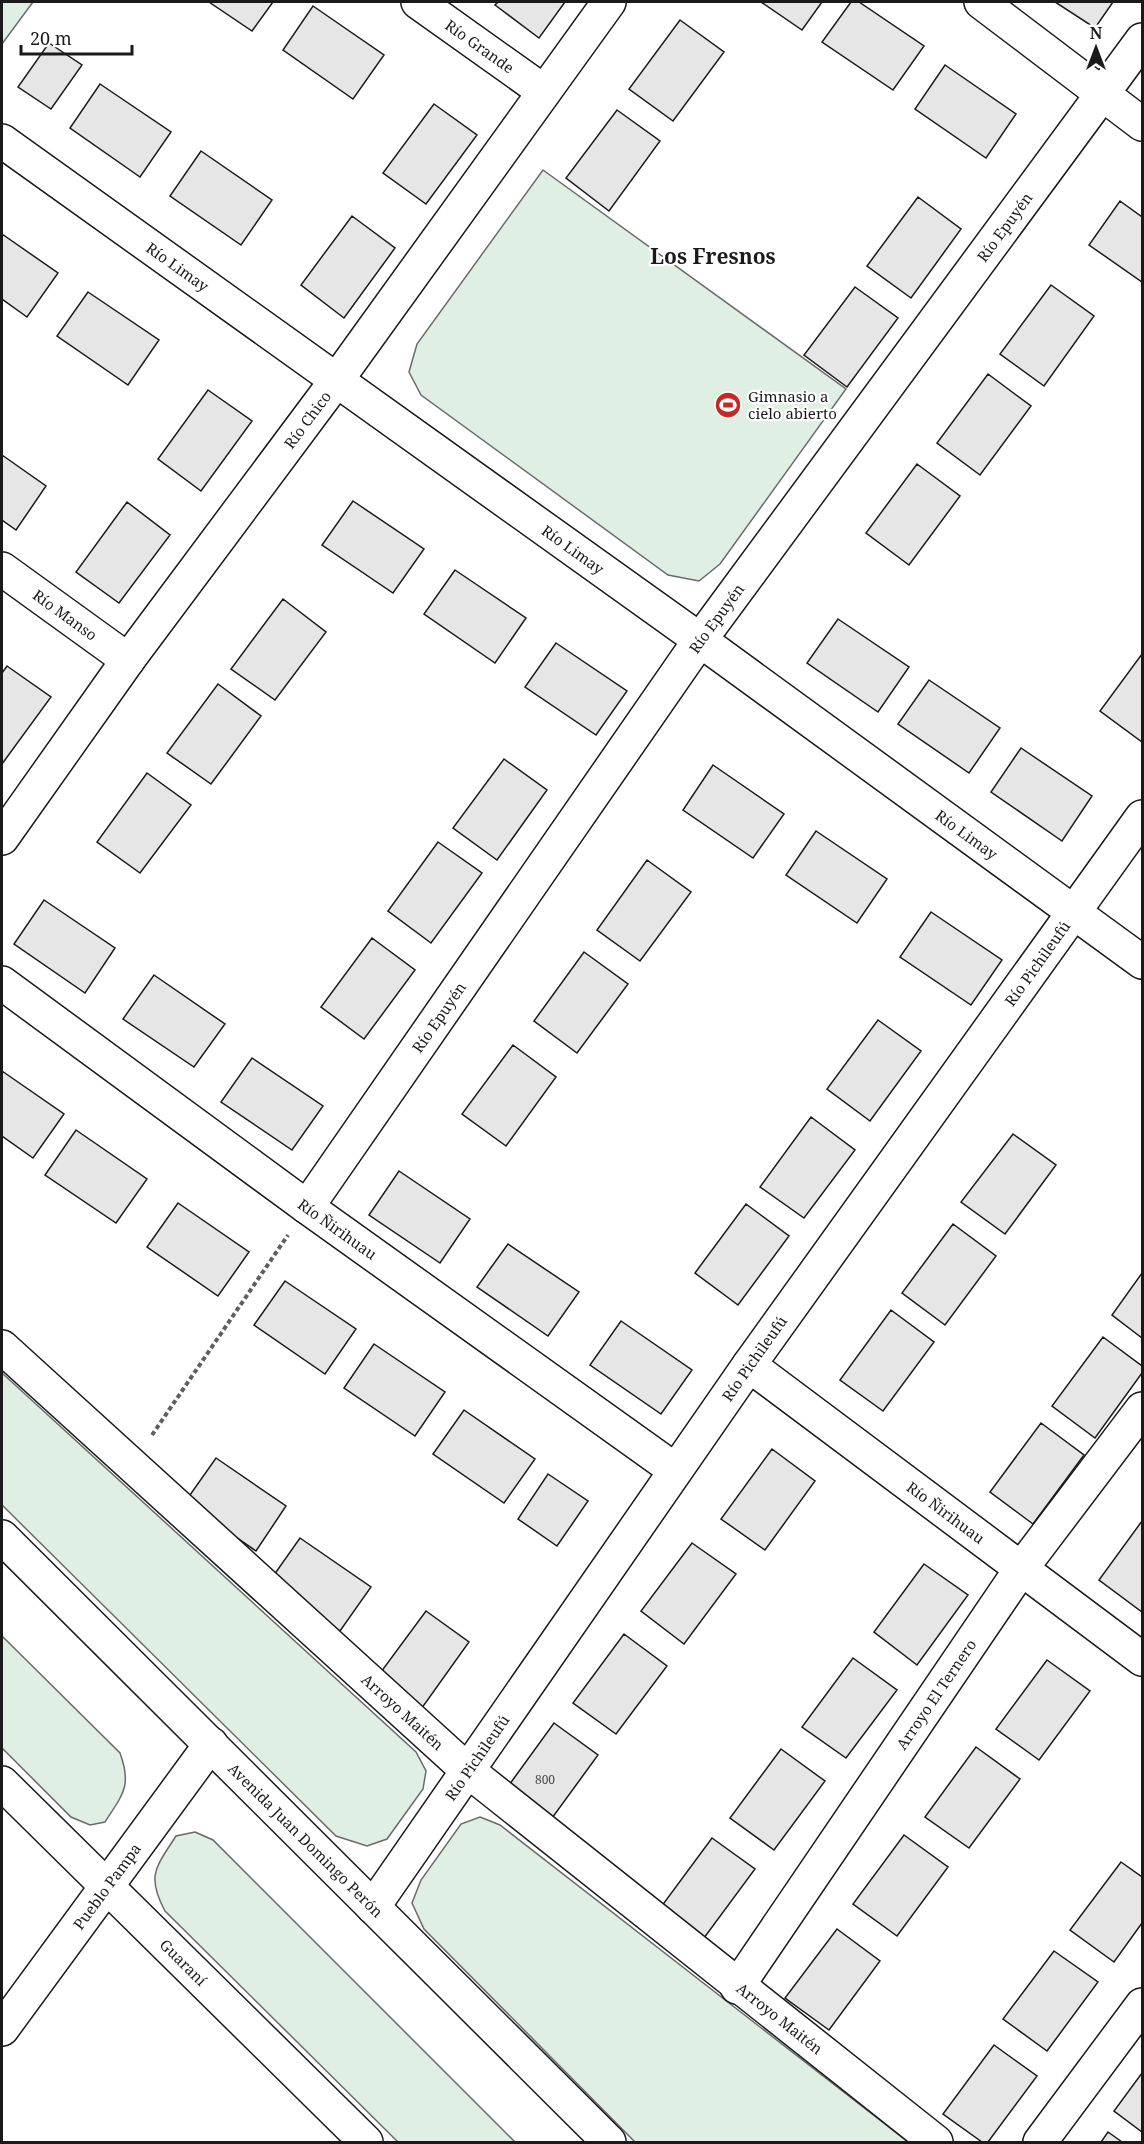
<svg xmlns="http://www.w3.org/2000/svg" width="1144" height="2144" font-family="'Noto Serif',serif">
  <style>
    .green { fill: #e0efe3; stroke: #6a6a6a; stroke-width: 1.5 }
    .building { fill: #e6e6e6; stroke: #1a1a1a; stroke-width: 1.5 }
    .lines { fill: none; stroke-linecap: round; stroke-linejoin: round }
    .street-casing { stroke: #1a1a1a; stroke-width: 36 }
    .secondary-casing { stroke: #1a1a1a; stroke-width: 36 }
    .path { stroke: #5f5f5f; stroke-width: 4; stroke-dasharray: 4.5 3; stroke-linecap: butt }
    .street { stroke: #fff; stroke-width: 33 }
    .secondary { stroke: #fff; stroke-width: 33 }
    .labels { text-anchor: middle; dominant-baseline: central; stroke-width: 4.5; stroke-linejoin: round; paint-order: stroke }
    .number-label { font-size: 12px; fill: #4d4d4d }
    .street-label { font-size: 15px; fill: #1a1a1a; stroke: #fff }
    .poi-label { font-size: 15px; fill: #1a1a1a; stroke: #fff; text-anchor: start }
    .district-label { font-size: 21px; font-weight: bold; fill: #1a1a1a; stroke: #fff }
  </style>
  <rect width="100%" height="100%" fill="#fff"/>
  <!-- green -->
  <path class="green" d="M2,2H33L2,44Z
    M543,170L846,389L720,564L699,581L668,575L421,395L409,372L417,344Z
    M2,1373L416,1752L426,1771L423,1789L387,1839L367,1846L336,1836L2,1505Z
    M2,1636L120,1753C132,1786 123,1794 105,1822L90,1825L71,1817L2,1748Z
    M480,1817L500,1825L908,2142H635L424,1929L412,1903L421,1880L461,1824Z
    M195,1832L213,1840L515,2142H398L165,1911C146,1876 156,1867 176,1836Z"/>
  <!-- building -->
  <path class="building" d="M209,2H273L252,31Z
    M498,2H565L539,38L495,5Z
    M761,2H822L802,30Z
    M851,2H859L924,46L893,90L822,42Z
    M1055,2H1113L1095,28Z
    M313,6L384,55L353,99L283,50Z
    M680,20L724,52L673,121L629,89Z
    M49,43L82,65L51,109L18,87Z
    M945,65L1016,114L986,158L915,109Z
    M100,84L171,132L140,177L70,128Z
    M434,104L477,135L426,204L383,173Z
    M617,110L660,141L609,211L566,178Z
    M201,151L272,200L241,245L170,196Z
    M918,197L961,229L911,298L867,266Z
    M1120,201L1142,217V282L1089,245Z
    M352,216L395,248L344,318L301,285Z
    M2,234L58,273L27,317L2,299Z
    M1051,285L1094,316L1044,386L1000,354Z
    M855,287L898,318L847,387L804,355Z
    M88,292L159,340L128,385L57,336Z
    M988,374L1031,406L980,475L937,443Z
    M208,390L252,421L201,491L158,459Z
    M2,455L46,486L16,530L2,520Z
    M917,464L960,496L909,565L866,533Z
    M353,501L424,549L393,593L322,545Z
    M127,502L170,535L119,603L76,572Z
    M455,570L526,618L495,663L424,614Z
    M283,599L326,632L275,700L231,669Z
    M838,619L909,667L878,712L807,663Z
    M556,643L627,691L596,735L525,687Z
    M1142,654V742L1100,711Z
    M7,666L51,697L2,764V673Z
    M929,680L1000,728L969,773L898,724Z
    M218,684L261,716L211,784L167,753Z
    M1021,748L1092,796L1062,841L991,792Z
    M504,759L547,790L497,860L453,828Z
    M713,765L784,814L753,858L683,810Z
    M147,773L191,805L140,873L97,842Z
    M816,831L887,879L857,923L786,875Z
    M438,842L482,873L431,943L388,911Z
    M647,860L691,892L640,961L597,930Z
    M44,900L115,948L85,993L14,944Z
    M931,912L1002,960L971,1005L900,957Z
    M372,938L415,970L364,1039L321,1007Z
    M584,952L628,984L577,1053L534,1021Z
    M154,975L225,1024L194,1067L123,1019Z
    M878,1020L921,1051L870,1121L827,1089Z
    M513,1045L556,1077L506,1146L462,1114Z
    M252,1058L323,1106L292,1150L221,1102Z
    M2,1071L64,1114L33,1158L2,1136Z
    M811,1117L855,1150L804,1218L760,1187Z
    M76,1130L147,1179L116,1223L45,1175Z
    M1013,1134L1056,1165L1005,1234L961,1202Z
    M399,1171L470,1219L440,1263L369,1215Z
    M178,1203L249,1252L218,1296L147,1247Z
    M746,1204L789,1236L738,1305L695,1273Z
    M953,1224L996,1256L945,1325L902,1293Z
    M508,1244L579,1292L548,1336L477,1287Z
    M1142,1273V1338L1112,1315Z
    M285,1281L356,1329L325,1374L254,1325Z
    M891,1310L934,1342L883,1411L840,1380Z
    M621,1321L692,1370L661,1414L590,1365Z
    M1103,1337L1142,1366V1373L1095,1438L1052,1406Z
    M374,1344L445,1392L415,1436L344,1388Z
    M464,1410L535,1459L504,1503L433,1454Z
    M1041,1423L1084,1455L1033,1524L990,1492Z
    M772,1449L815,1481L765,1550L721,1519Z
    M216,1458L286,1506L256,1551L185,1502Z
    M548,1474L588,1501L557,1546L518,1519Z
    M1142,1521V1612L1099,1580Z
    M300,1538L371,1587L340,1631L269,1582Z
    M692,1543L736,1574L684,1644L641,1611Z
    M924,1564L968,1595L917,1665L874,1632Z
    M426,1611L469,1642L419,1712L375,1680Z
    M624,1634L667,1666L616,1734L573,1703Z
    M853,1658L897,1690L846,1758L802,1727Z
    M1047,1660L1090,1691L1039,1760L996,1729Z
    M554,1723L598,1755L547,1825L504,1792Z
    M976,1747L1020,1779L969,1848L925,1817Z
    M781,1749L825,1781L774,1850L730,1818Z
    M904,1835L948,1867L897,1936L853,1904Z
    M712,1838L755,1869L704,1938L661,1907Z
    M1121,1862L1142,1877V1923L1114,1962L1070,1930Z
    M837,1929L880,1961L829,2030L785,1998Z
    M1054,1951L1098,1982L1047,2051L1003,2019Z
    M994,2045L1037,2076L988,2142H982L943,2114Z
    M1142,2073V2132L1114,2111Z
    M1108,2132L1122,2142H1101Z"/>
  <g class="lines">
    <defs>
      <g id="street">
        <path id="s1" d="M418,2L543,91"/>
        <path d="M981,2L1142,124"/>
        <path id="s2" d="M2,569L128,660"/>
        <path id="s3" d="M2,838L128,660L336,381L609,2"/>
        <path id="s4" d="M2,983L307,1207L675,1470"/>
        <path id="s5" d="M307,1207L700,640L1142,40"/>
        <path id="s6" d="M2,1347L467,1770L936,2142"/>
        <path id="s7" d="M749,1365L1142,1659"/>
        <path id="s8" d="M2,1783L366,2142"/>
        <path id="s9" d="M373,1907L749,1365L1142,817"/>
        <path id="s10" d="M737,1987L1021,1569L1142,1409"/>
        <path id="s11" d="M2,2029L211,1744"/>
        <path d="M1040,2142L1142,2005"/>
      </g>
      <g id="secondary">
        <path id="s12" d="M2,141L700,640L1142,962"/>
        <path id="s13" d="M2,1537L609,2142"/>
      </g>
    </defs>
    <!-- street casing -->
    <use href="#street" class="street-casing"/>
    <!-- secondary casing -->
    <use href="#secondary" class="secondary-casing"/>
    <!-- path -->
    <path class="path" d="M152,1435L288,1235"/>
    <!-- street -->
    <use href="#street" class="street"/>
    <!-- secondary -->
    <use href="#secondary" class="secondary"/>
  </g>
  <!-- icons -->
  <defs>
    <symbol id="stadium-disc" viewBox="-11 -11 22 22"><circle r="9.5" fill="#c62828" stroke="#fff"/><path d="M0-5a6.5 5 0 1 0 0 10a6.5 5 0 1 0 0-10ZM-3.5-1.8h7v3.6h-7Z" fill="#fff"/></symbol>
  </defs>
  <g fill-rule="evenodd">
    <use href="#stadium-disc" x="713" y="390" width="30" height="30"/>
  </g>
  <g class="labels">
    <!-- number labels -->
    <g class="number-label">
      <text x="545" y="1779">800</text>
    </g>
    <!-- street labels -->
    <g class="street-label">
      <text stroke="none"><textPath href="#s1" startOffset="76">Río Grande</textPath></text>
      <text stroke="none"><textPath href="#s5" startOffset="1203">Río Epuyén</textPath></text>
      <text stroke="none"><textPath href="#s12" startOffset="216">Río Limay</textPath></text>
      <text stroke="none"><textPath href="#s3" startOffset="518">Río Chico</textPath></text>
      <text stroke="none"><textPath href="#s12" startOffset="702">Río Limay</textPath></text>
      <text stroke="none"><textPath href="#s2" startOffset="78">Río Manso</textPath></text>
      <text stroke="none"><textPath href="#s5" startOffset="717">Río Epuyén</textPath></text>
      <text stroke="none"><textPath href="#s12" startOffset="1188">Río Limay</textPath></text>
      <text stroke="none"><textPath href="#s9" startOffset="1154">Río Pichileufú</textPath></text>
      <text stroke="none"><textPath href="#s5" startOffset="231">Río Epuyén</textPath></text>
      <text stroke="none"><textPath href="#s4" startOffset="416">Río Ñirihuau</textPath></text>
      <text stroke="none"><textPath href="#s9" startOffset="668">Río Pichileufú</textPath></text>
      <text stroke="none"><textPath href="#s7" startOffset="246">Río Ñirihuau</textPath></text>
      <text stroke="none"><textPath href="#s10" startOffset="354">Arroyo El Ternero</textPath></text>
      <text stroke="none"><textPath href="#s6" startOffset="542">Arroyo Maitén</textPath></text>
      <text stroke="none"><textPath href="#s9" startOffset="182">Río Pichileufú</textPath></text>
      <text stroke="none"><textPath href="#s13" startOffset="429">Avenida Juan Domingo Perón</textPath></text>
      <text stroke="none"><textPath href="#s11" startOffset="177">Pueblo Pampa</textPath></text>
      <text stroke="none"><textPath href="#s8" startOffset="255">Guaraní</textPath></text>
      <text stroke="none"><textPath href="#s6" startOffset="1028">Arroyo Maitén</textPath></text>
    </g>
    <!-- poi labels -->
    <g class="poi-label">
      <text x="748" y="396">Gimnasio a<tspan x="748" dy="17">cielo abierto</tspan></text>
    </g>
    <!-- district labels -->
    <g class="district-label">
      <text x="713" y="256">Los Fresnos</text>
    </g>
  </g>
  <!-- border -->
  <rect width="1144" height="2144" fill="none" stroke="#1a1a1a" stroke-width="6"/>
  <!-- north arrow -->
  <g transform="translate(1096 48)" stroke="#ffffff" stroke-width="4.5" paint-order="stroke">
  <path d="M0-4.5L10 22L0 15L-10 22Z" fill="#1a1a1a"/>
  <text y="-9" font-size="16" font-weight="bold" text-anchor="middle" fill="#1a1a1a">N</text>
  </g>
  <!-- scale -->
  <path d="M21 45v9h111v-9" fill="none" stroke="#1a1a1a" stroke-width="3"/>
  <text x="30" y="45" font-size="18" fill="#1a1a1a" stroke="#ffffff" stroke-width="4.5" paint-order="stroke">20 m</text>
</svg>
